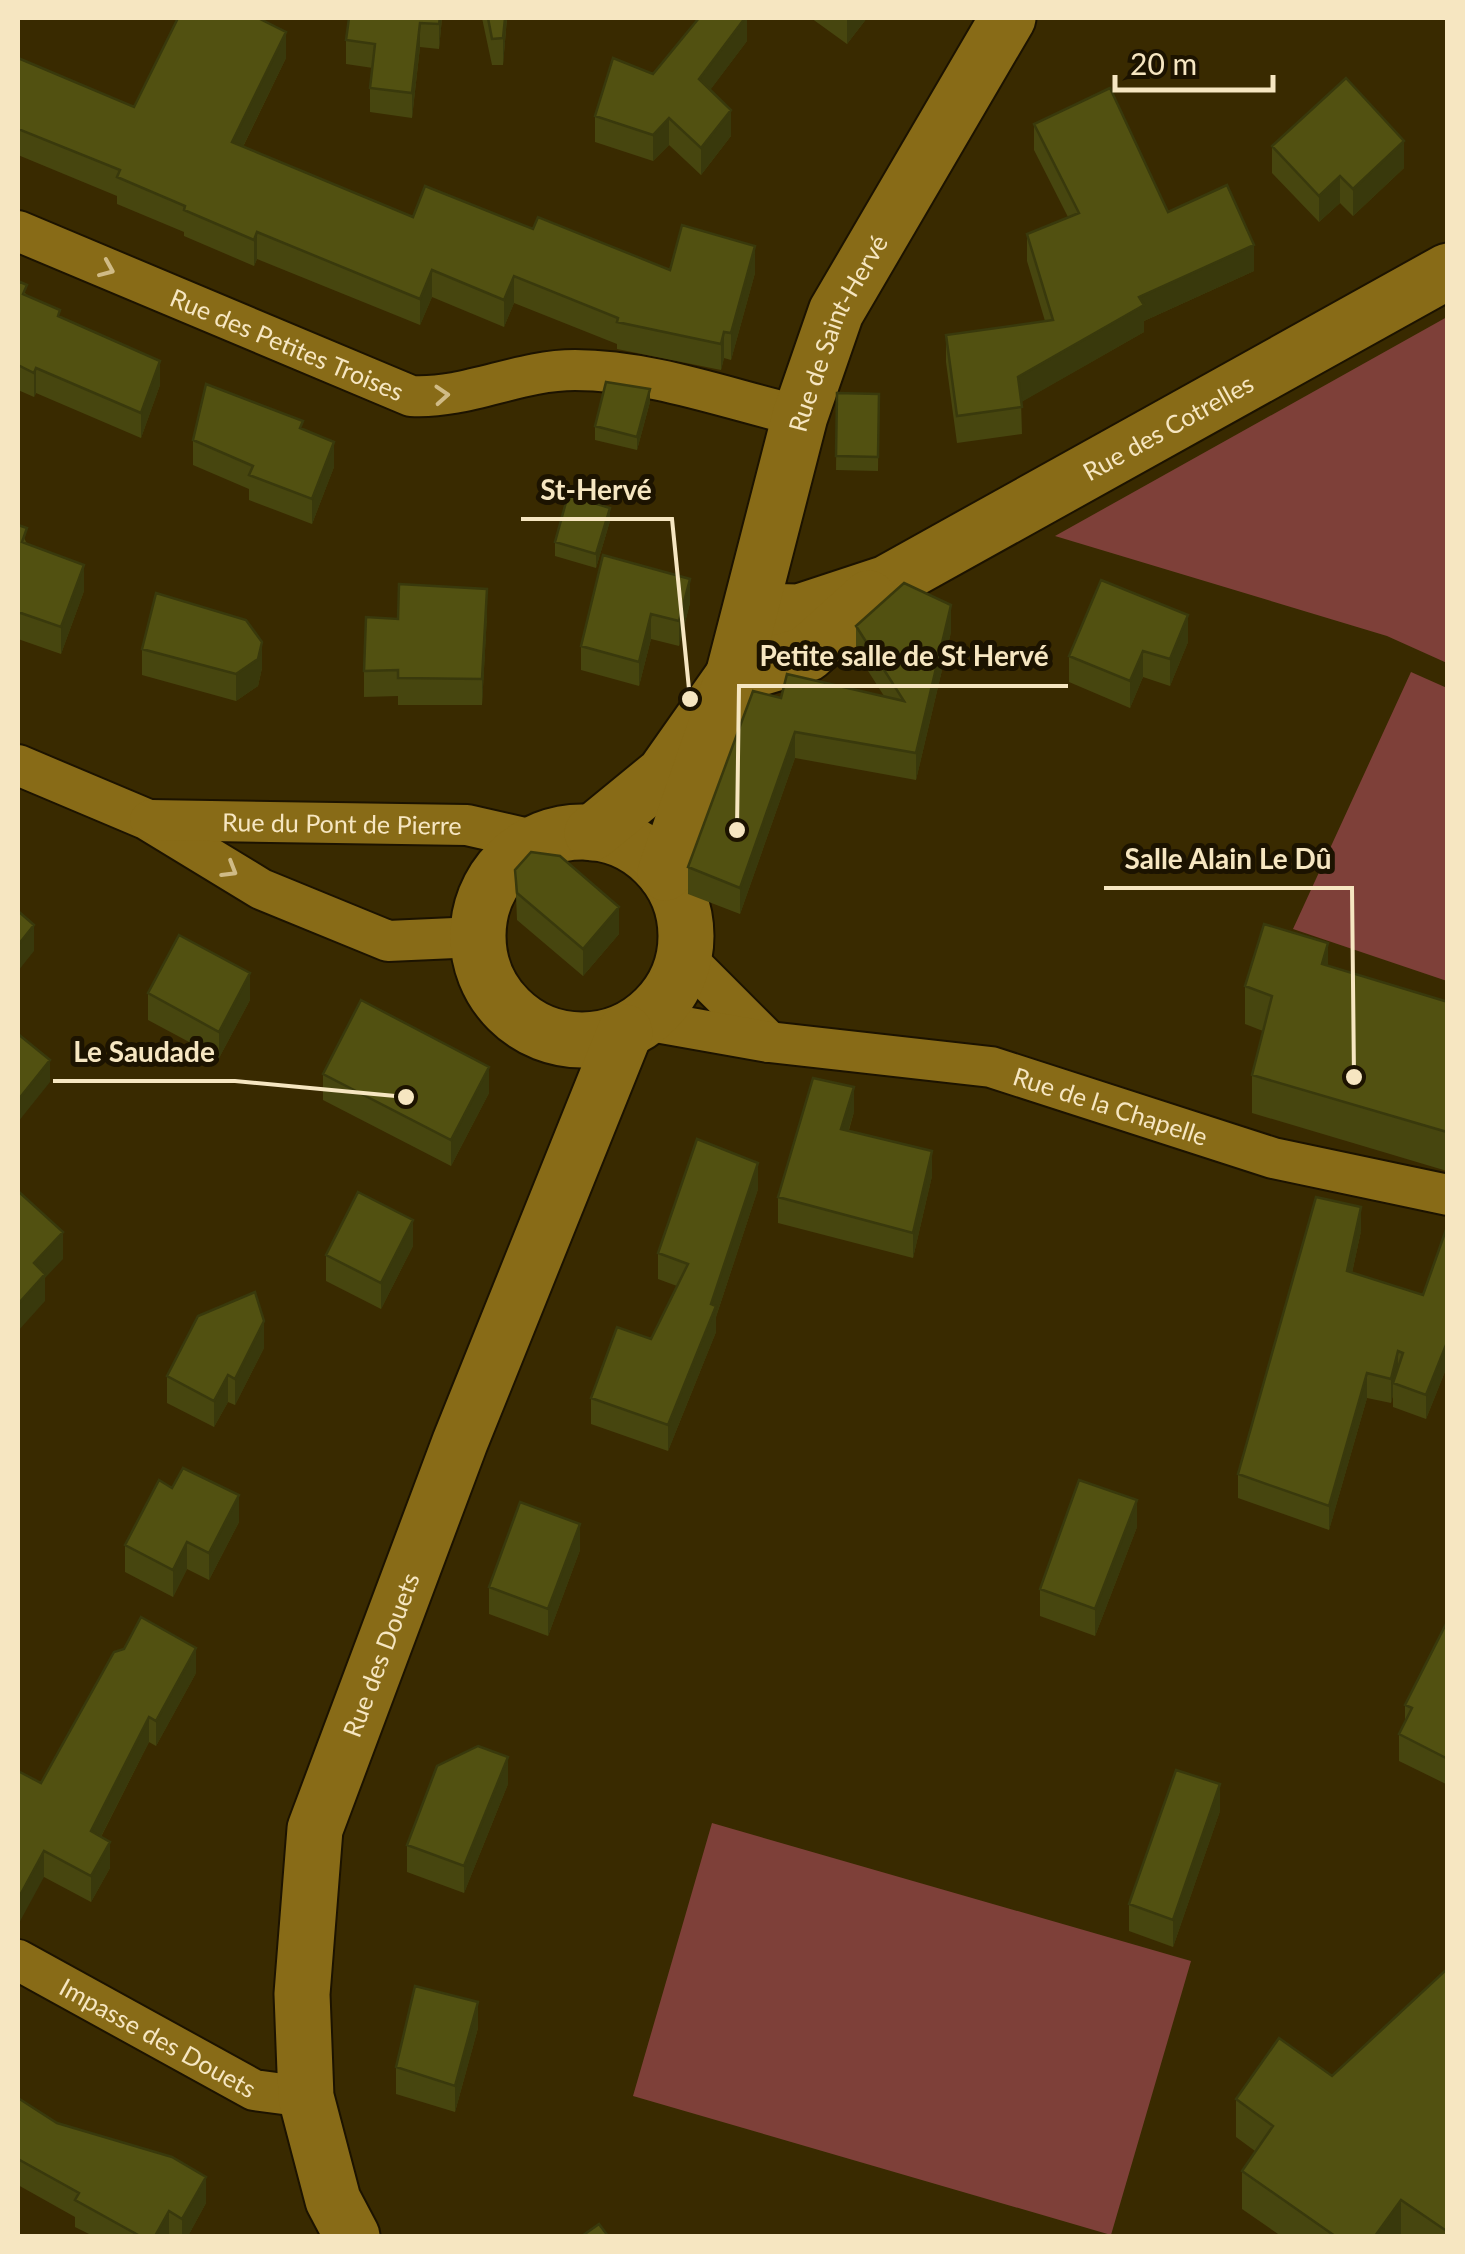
<svg xmlns="http://www.w3.org/2000/svg" width="1465" height="2254" font-family="Lato,sans-serif">
  <style>
    .green { fill: #7e4039 }
    .lines { fill: none; stroke-linecap: round; stroke-linejoin: round }
    .street-casing { stroke: #1c1300; stroke-width: 44 }
    .secondary-casing { stroke: #1c1300; stroke-width: 59 }
    .street { stroke: #886b17; stroke-width: 40 }
    .secondary { stroke: #886b17; stroke-width: 55 }
    .wall { fill: #47460f }
    .shaded-wall { fill: #39390c }
    .building { fill: #525111; stroke: #39390c; stroke-width: 2.5 }
    .oneway { stroke: #d0bb86 }
    .labels { text-anchor: middle; dominant-baseline: central; stroke-width: 10; stroke-linejoin: round; paint-order: stroke }
    .street-label { font-size: 25px; fill: #f6e6c1; stroke: #1c1300 }
    .leader { fill: none; stroke: #f6e6c1; stroke-width: 4 }
    .callout-dot { fill: #f6e6c1; stroke: #1c1300; stroke-width: 4 }
    .callout-label { font-size: 28px; text-anchor: middle; font-weight: bold; fill: #f6e6c1; stroke: #1c1300; stroke-width: 10; stroke-linejoin: round; paint-order: stroke }
  </style>
  <rect width="100%" height="100%" fill="#392a00"/>
  <!-- green -->
  <path class="green" d="M1447,317V663L1387,636L1055,536Z
    M1411,672L1447,688V981L1293,929Z
    M712,1823L1191,1961L1111,2235L633,2096Z"/>
  <g class="lines">
    <defs>
      <g id="street">
        <path id="s1" d="M18,231L411,396C468,399 518,370 575,370C650,370 728,399 800,416"/>
        <path d="M18,765L146,819L261,889L388,941L477,937"/>
        <path id="s2" d="M150,820L467,825L537,841"/>
        <path d="M684,957L769,1042"/>
        <path id="s3" d="M645,1020L769,1042L991,1067L1273,1158L1448,1195"/>
        <path id="s4" d="M18,1960L254,2090L306,2097"/>
      </g>
      <g id="secondary">
        <path id="s5" d="M751,611L799,612L887,583L1448,271"/>
        <circle cx="582" cy="936" r="104"/>
        <path d="M592,833L664,774L733,676L807,654L869,598"/>
        <path id="s6" d="M665,873L733,676L800,416L836,312L1008,18"/>
        <path id="s7" d="M352,2236L333,2200L306,2097L302,1994L315,1829L460,1442L625,1032"/>
      </g>
    </defs>
    <!-- street casing -->
    <use href="#street" class="street-casing"/>
    <!-- secondary casing -->
    <use href="#secondary" class="secondary-casing"/>
    <!-- street -->
    <use href="#street" class="street"/>
    <!-- secondary -->
    <use href="#secondary" class="secondary"/>
  </g>
  <!-- wall -->
  <path class="wall" d="M349,18H442L439,49L420,47L412,118L370,112V88L373,68L346,64V40Z
    M482,18H507L503,65H492Z
    M747,18V41L710,90L731,136L701,175L669,145L653,161L595,142V116L653,74Z
    M811,18H867L847,44Z
    M18,58L134,107L286,58L243,147L413,217L533,229L670,270L755,273L731,360L724,358L721,370L617,349V344L514,303L504,327L432,297L420,325L257,259L254,266L184,236V232L117,204V196L18,155Z
    M1034,124L1168,212L1254,271L1144,321V332L1021,402L1022,434L957,443L946,362V335L1045,321L1027,261V234L1068,217L1034,150Z
    M1272,146L1404,168L1353,216L1340,203L1319,222L1272,173Z
    M18,281L27,296L160,385L141,438L36,393L34,397L18,390Z
    M837,393L879,394L878,471L836,470Z
    M650,402L637,450L595,440V426Z
    M303,430L334,467L312,524L249,500V489L193,465V440Z
    M610,521L596,568L555,556V542Z
    M18,525L27,544L84,591L61,654L18,639Z
    M603,555L690,603L679,646L651,639L639,686L581,670V646Z
    M487,615L482,705H398V696L364,697V671L398,619Z
    M856,626L951,632L916,780L795,758L740,914L688,894V867L781,698L884,696L856,652Z
    M1188,642L1170,686L1143,677L1130,708L1069,682V656Z
    M142,649L262,668L258,686L236,701L142,675Z
    M515,870L619,934L583,976L517,920Z
    M1328,966L1448,1002L1447,1171L1252,1113V1075L1263,1031L1245,1024V986Z
    M148,993L250,1000L219,1058L148,1020Z
    M323,1074L489,1093L451,1166L323,1100Z
    M854,1112L849,1130L932,1176L913,1258L778,1223V1197Z
    M758,1189L716,1317V1332L668,1451L591,1424V1398L651,1339L677,1286L658,1279V1253Z
    M1448,1224V1364L1426,1419L1393,1407V1395L1391,1403L1367,1398L1329,1530L1238,1498V1474L1361,1231L1352,1273L1423,1295Z
    M413,1246L381,1309L326,1281V1255Z
    M264,1348L235,1405L228,1402L214,1427L167,1403V1376Z
    M172,1488L239,1522L209,1580L187,1569L173,1597L125,1572V1545Z
    M1137,1527L1095,1636L1040,1616V1589Z
    M580,1550L548,1636L489,1614V1587Z
    M1448,1620V1785L1399,1761V1734L1405,1723V1705Z
    M196,1673L156,1746L149,1742L101,1837L110,1868L91,1902L44,1877L41,1783Z
    M508,1784L464,1893L407,1872V1845Z
    M1220,1811L1173,1947L1129,1931V1904Z
    M1448,1968V2236H1281L1242,2209V2171L1255,2151L1236,2137V2099L1332,2076Z
    M478,2028L455,2112L396,2094V2067Z
    M18,2098L57,2123L206,2203L188,2236H93L75,2227V2217L18,2185Z"/>
  <!-- shaded-wall -->
  <path class="shaded-wall" d="M440,18H442L439,49V24Z
    M505,18H507L503,65V38Z
    M745,18H747V41L699,105V79Z
    M847,18H867L847,44Z
    M420,23V47L412,118V93Z
    M286,32V58L232,169V142Z
    M731,110V136L701,175V148Z
    M669,118V145L653,161V135Z
    M1404,141V168L1353,216V189Z
    M1340,176V203L1319,222V196Z
    M257,232V259L254,266V240Z
    M1254,245V271L1144,321V332L1018,404V377L1139,297Z
    M755,246V273L731,360V333Z
    M432,270V297L420,325V299Z
    M514,276V303L504,327V300Z
    M724,332V358L721,370V344Z
    M160,361V385L141,438V413Z
    M36,368V393L34,397V373Z
    M650,389V402L637,450V437Z
    M334,442V467L312,524V499Z
    M610,508V521L596,568V554Z
    M84,565V591L61,654V627Z
    M690,579V603L679,646V621Z
    M487,589V615L482,705V679Z
    M951,605V632L916,780V753Z
    M651,614V639L639,686V662Z
    M1188,615V642L1170,686V659Z
    M262,642V668L258,686L236,701V674Z
    M1143,651V677L1130,708V681Z
    M795,732V758L740,914V888Z
    M619,907V934L583,976V949Z
    M34,925V951L18,971V945Z
    M1328,943V982L1322,964Z
    M250,973V1000L219,1058V1032Z
    M50,1060V1082L18,1122V1100Z
    M489,1067V1093L451,1166V1140Z
    M854,1087V1112L841,1154V1129Z
    M932,1151V1176L913,1258V1233Z
    M758,1163V1189L716,1317V1332L668,1451V1425L711,1304Z
    M1361,1207V1231L1347,1296V1271Z
    M413,1220V1246L381,1309V1283Z
    M63,1232V1259L45,1278V1301L18,1331V1304L34,1263Z
    M264,1321V1348L235,1405V1379Z
    M1448,1340V1364L1426,1419V1395Z
    M1398,1351V1376L1393,1383V1395L1391,1403V1379Z
    M1367,1373V1398L1329,1530V1506Z
    M228,1375V1402L214,1427V1401Z
    M239,1495V1522L209,1580V1553Z
    M1137,1500V1527L1095,1636V1609Z
    M580,1524V1550L548,1636V1609Z
    M187,1542V1569L173,1597V1570Z
    M196,1648V1673L156,1746V1721Z
    M149,1717V1742L91,1856V1831Z
    M508,1757V1784L464,1893V1866Z
    M1220,1784V1811L1173,1947V1920Z
    M110,1842V1868L91,1902V1876Z
    M44,1851V1877L18,1925V1899Z
    M478,2002V2028L455,2112V2086Z
    M206,2177V2203L188,2236H182V2219Z
    M1401,2200V2236H1375Z
    M169,2211V2236H155Z"/>
  <!-- building -->
  <path class="building" d="M178,18H258L286,32L232,142L413,217L425,186L533,229L538,217L670,270L682,225L755,246L731,333L724,332L721,344L617,322L618,318L514,276L504,300L432,270L420,299L257,232L254,240L184,210L185,206L117,177L120,170L18,129V58L134,107Z
    M349,18H440L439,24L420,23L412,93L370,88L375,44L346,40Z
    M488,18H505L503,38L492,39Z
    M699,18H745L699,79L731,110L701,148L669,118L653,135L595,116L613,58L653,74Z
    M1346,78L1404,141L1353,189L1340,176L1319,196L1272,146Z
    M1110,88L1168,212L1227,185L1254,245L1139,297L1144,305L1018,377L1022,407L957,416L946,335L1053,320L1027,234L1079,213L1034,124Z
    M18,281L27,285L23,294L60,310L58,316L160,361L141,413L36,368L34,373L18,365Z
    M606,382L650,389L637,437L595,426Z
    M206,384L303,421L300,428L334,442L312,499L249,475L253,466L193,440Z
    M837,393L879,394L878,457L836,456Z
    M568,495L610,508L596,554L555,542Z
    M18,525L27,528L22,542L84,565L61,627L18,612Z
    M603,555L690,579L679,621L651,614L639,662L581,646Z
    M1101,580L1188,615L1170,659L1143,651L1130,681L1069,656Z
    M904,583L951,605L916,753L795,732L740,888L688,867L753,691L781,698L787,674L904,701L856,626Z
    M399,584L487,589L482,679L398,678V670L364,671L366,617L398,619Z
    M156,593L246,620L262,642L258,659L236,674L142,649Z
    M531,852L560,856L619,907L583,949L517,893L515,870Z
    M18,911L34,925L18,945Z
    M1264,924L1328,943L1322,964L1448,1002L1447,1132L1252,1075L1272,996L1245,986Z
    M179,935L250,973L219,1032L148,993Z
    M361,1000L489,1067L451,1140L323,1074Z
    M18,1034L50,1060L18,1100Z
    M813,1078L854,1087L841,1129L932,1151L913,1233L778,1197Z
    M697,1139L758,1163L711,1304L716,1306L668,1425L591,1398L617,1327L651,1339L688,1264L658,1253Z
    M18,1191L63,1232L34,1263L45,1274L18,1304Z
    M358,1192L413,1220L381,1283L326,1255Z
    M1316,1197L1361,1207L1347,1271L1423,1295L1448,1224V1340L1426,1395L1393,1383L1403,1353L1398,1351L1391,1379L1367,1373L1329,1506L1238,1474Z
    M255,1292L264,1321L235,1379L228,1375L214,1401L167,1376L198,1316Z
    M183,1468L239,1495L209,1553L187,1542L173,1570L125,1545L159,1480L172,1488Z
    M1079,1480L1137,1500L1095,1609L1040,1589Z
    M520,1502L580,1524L548,1609L489,1587Z
    M141,1617L196,1648L156,1721L149,1717L91,1831L110,1842L91,1876L44,1851L18,1899V1771L41,1783L114,1652L124,1649Z
    M1448,1620V1759L1399,1734L1412,1708L1405,1705Z
    M478,1746L508,1757L464,1866L407,1845L437,1766Z
    M1176,1770L1220,1784L1173,1920L1129,1904Z
    M1448,1968V2232L1401,2200L1375,2236H1335L1242,2171L1273,2126L1236,2099L1279,2038L1332,2076Z
    M415,1986L478,2002L455,2086L396,2067Z
    M18,2098L57,2123L172,2157L206,2177L182,2219L169,2211L155,2236H140L75,2200L79,2193L18,2159Z
    M599,2224L608,2236H582Z"/>
  <!-- one-way arrows -->
  <defs><path id="oneway-chevron" d="M-2-3.5L2.5 0L-2 3.5" fill="none" stroke-width="1.6" stroke-linecap="round" stroke-linejoin="round" transform="scale(2.5)"/></defs>
  <g class="oneway">
    <use href="#oneway-chevron" transform="translate(107 269) rotate(23)"/>
    <use href="#oneway-chevron" transform="translate(442 395) rotate(-4)"/>
    <use href="#oneway-chevron" transform="translate(230 870) rotate(31)"/>
  </g>
  <g class="labels">
    <!-- street labels -->
    <g class="street-label">
      <text stroke="none"><textPath href="#s6" startOffset="568">Rue de Saint-Hervé</textPath></text>
      <text stroke="none"><textPath href="#s1" startOffset="292">Rue des Petites Troises</textPath></text>
      <text stroke="none"><textPath href="#s5" startOffset="462">Rue des Cotrelles</textPath></text>
      <text stroke="none"><textPath href="#s2" startOffset="192">Rue du Pont de Pierre</textPath></text>
      <text stroke="none"><textPath href="#s3" startOffset="475">Rue de la Chapelle</textPath></text>
      <text stroke="none"><textPath href="#s7" startOffset="602">Rue des Douets</textPath></text>
      <text stroke="none"><textPath href="#s4" startOffset="160">Impasse des Douets</textPath></text>
    </g>
  </g>
  <!-- callouts -->
  <path class="leader" d="M690 699L672 519H521M737 830L739 686H1068M1354 1077L1352 888H1104M406 1097L235 1081H53"/>
  <g class="callout-dot">
    <circle cx="690" cy="699" r="10"/>
    <circle cx="737" cy="830" r="10"/>
    <circle cx="1354" cy="1077" r="10"/>
    <circle cx="406" cy="1097" r="10"/>
  </g>
  <g class="callout-label">
    <text x="596" y="500">St-Hervé</text>
    <text x="904" y="666">Petite salle de St Hervé</text>
    <text x="1228" y="869">Salle Alain Le Dû</text>
    <text x="144" y="1062">Le Saudade</text>
  </g>
  <!-- border -->
  <rect width="1465" height="2254" fill="none" stroke="#f6e6c1" stroke-width="40"/>
  <!-- scale -->
  <path d="M1115 75v15h158v-15" fill="none" stroke="#f6e6c1" stroke-width="5"/>
  <text x="1130" y="75" font-size="30" fill="#f6e6c1" stroke="#1c1300" stroke-width="8" paint-order="stroke">20 m</text>
</svg>
